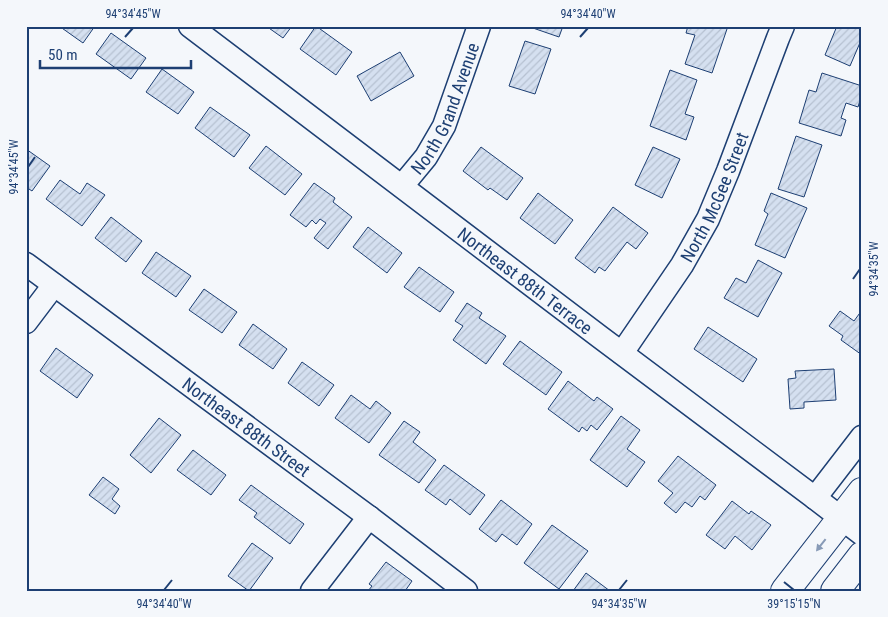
<svg xmlns="http://www.w3.org/2000/svg" width="888" height="617" font-family="'Roboto Condensed',sans-serif">
  <style>
    .building { fill: url(#building-hatch); stroke: #1d3f73 }
    .lines { fill: none; stroke-linecap: round; stroke-linejoin: round }
    .minor-casing { stroke: #1d3f73; stroke-width: 25 }
    .major-casing { stroke: #1d3f73; stroke-width: 30 }
    .minor { stroke: #f4f7fb; stroke-width: 22 }
    .major { stroke: #f4f7fb; stroke-width: 28 }
    .oneway { fill: #889bb7 }
    .ticks { fill: none; stroke: #1d3f73; stroke-width: 2 }
    .labels { text-anchor: middle; dominant-baseline: central; stroke-width: 4; stroke-linejoin: round; paint-order: stroke }
    .street-label { font-size: 18px; fill: #1d3f73; stroke: #f4f7fb }
    .neatline { fill: none; stroke: #1d3f73; stroke-width: 2 }
    .ticks-label { font-size: 12px; text-anchor: middle; fill: #1d3f73 }
  </style>
  <defs>
    <pattern id="building-hatch" width="6" height="6" patternUnits="userSpaceOnUse" patternTransform="scale(1.25)"><rect width="6" height="6" fill="#d5e0f0"/><path d="M-1 1l2-2M0 6l6-6M5 7l2-2" fill="none" stroke="#b6c1d1"/></pattern>
  </defs>
  <rect width="100%" height="100%" fill="#f4f7fb"/>
  <!-- building -->
  <path class="building" d="M59,26H95L83,43Z
    M266,26H292L283,38Z
    M316,26L352,52L336,75L300,49Z
    M530,26H563L559,37L530,27Z
    M688,26H728L712,73L685,64L695,35L686,33Z
    M837,26H862V38L850,66L825,55Z
    M111,33L146,58L131,79L96,54Z
    M525,41L551,49L535,94L509,86Z
    M400,52L414,76L371,101L357,76Z
    M162,69L194,92L178,114L146,92Z
    M670,70L697,80L685,114L694,117L686,140L650,126Z
    M822,73L862,86V94L858,107L846,103L841,118L846,120L841,136L799,123L809,90L816,92Z
    M210,107L250,135L234,157L195,128Z
    M796,136L822,145L804,197L778,189Z
    M266,146L302,174L285,195L249,168Z
    M481,147L523,178L507,200L490,188L488,190L463,171Z
    M653,147L680,159L662,198L635,185Z
    M26,149L50,166L32,191L26,187Z
    M60,180L80,194L87,183L105,195L82,226L46,199Z
    M314,183L335,198L333,202L352,217L328,249L314,238L326,223L320,219L316,224L312,220L306,227L290,215Z
    M538,193L573,220L555,244L520,218Z
    M771,193L807,208L785,258L755,245L768,214L764,211Z
    M613,207L648,233L636,249L627,242L605,271L599,267L595,273L575,258Z
    M111,217L142,241L126,262L95,238Z
    M368,227L402,253L387,273L353,247Z
    M156,252L191,276L176,297L142,273Z
    M758,260L782,273L758,317L724,298L736,278L746,283Z
    M419,267L454,292L440,312L404,287Z
    M204,289L237,312L222,333L189,310Z
    M467,303L482,313L479,318L506,336L486,364L453,340L463,326L455,321Z
    M862,310V355L841,340L843,336L829,326L840,311L854,321Z
    M253,324L287,349L273,369L239,345Z
    M708,327L757,359L743,382L694,349Z
    M520,341L562,372L546,395L503,364Z
    M56,348L93,375L77,398L40,371Z
    M302,362L334,385L319,406L288,383Z
    M834,369L836,400L804,402V408L790,409L788,379L796,378L795,371Z
    M568,381L594,401L597,397L613,409L597,430L591,425L587,431L582,427L579,432L548,409Z
    M351,395L370,409L376,401L391,413L369,443L335,418Z
    M621,416L640,430L627,449L645,462L627,487L590,460Z
    M159,418L181,435L151,473L130,455Z
    M404,421L420,432L413,442L436,460L419,483L379,455Z
    M193,450L226,475L211,495L177,470Z
    M678,456L716,485L705,500L700,496L692,507L685,502L676,513L664,503L673,493L658,481Z
    M444,465L485,495L470,515L450,499L446,505L425,490Z
    M103,477L119,489L112,499L120,506L115,514L89,495Z
    M251,485L304,524L290,544L254,517L257,513L239,500Z
    M501,500L532,524L517,545L502,534L496,542L479,529Z
    M732,501L749,514L751,511L771,525L752,550L735,536L725,549L706,535Z
    M552,525L588,551L559,589L524,563Z
    M252,543L273,558L249,591L228,576Z
    M386,562L412,581L405,591H368L372,586L369,584Z
    M586,573L610,591H573Z"/>
  <g class="lines">
    <defs>
      <g id="minor">
        <path id="s1" d="M190,26L600,337L815,498L862,534"/>
        <path id="s2" d="M402,186L426,157L444,126L479,26"/>
        <path id="s3" d="M26,264L369,517L466,591"/>
        <path d="M26,322L54,285"/>
        <path id="s4" d="M622,353L682,265L708,219L728,171L778,38L783,26"/>
        <path d="M815,498L862,437"/>
        <path d="M312,591L369,517"/>
      </g>
      <path id="major" d="M785,591L862,492
        M835,591L862,556"/>
    </defs>
    <!-- minor casing -->
    <use href="#minor" class="minor-casing"/>
    <!-- major casing -->
    <use href="#major" class="major-casing"/>
    <!-- minor -->
    <use href="#minor" class="minor"/>
    <!-- major -->
    <use href="#major" class="major"/>
  </g>
  <!-- one-way arrows -->
  <defs><path id="oneway-solid" d="M-6-.8H1V-3.2L6.5 0L1 3.2V.8H-6Z" transform="scale(1.25)"/></defs>
  <use class="oneway" href="#oneway-solid" transform="translate(821 545) rotate(128)"/>
  <!-- ticks -->
  <path class="ticks" d="M125,37L133,28M580,37L588,28M28,167L35,157M853,279L860,269M784,582L794,590M164,590L172,580M619,590L627,580"/>
  <g class="labels">
    <!-- street labels -->
    <g class="street-label">
      <text stroke="none"><textPath href="#s2" startOffset="90">North Grand Avenue</textPath></text>
      <text stroke="none"><textPath href="#s4" startOffset="182">North McGee Street</textPath></text>
      <text stroke="none"><textPath href="#s1" startOffset="421">Northeast 88th Terrace</textPath></text>
      <text stroke="none"><textPath href="#s3" startOffset="274">Northeast 88th Street</textPath></text>
    </g>
  </g>
  <!-- border -->
  <rect width="888" height="617" fill="none" stroke="#f4f7fb" stroke-width="55"/>
  <!-- scale -->
  <path d="M40 60v8h151v-8" fill="none" stroke="#1d3f73" stroke-width="2.5"/>
  <text x="48" y="60" font-size="15" fill="#1d3f73" stroke="#f4f7fb" stroke-width="4" paint-order="stroke">50 m</text>
  <rect x="28" y="28" width="832" height="562" class="neatline"/>
  <g class="ticks-label">
    <text x="133" y="18">94°34'45"W</text>
    <text x="588" y="18">94°34'40"W</text>
    <text transform="translate(14 167) rotate(-90)" y="4">94°34'45"W</text>
    <text transform="translate(874 269) rotate(-90)" y="4">94°34'35"W</text>
    <text x="164" y="608">94°34'40"W</text>
    <text x="619" y="608">94°34'35"W</text>
    <text x="794" y="608">39°15'15"N</text>
  </g>
</svg>
